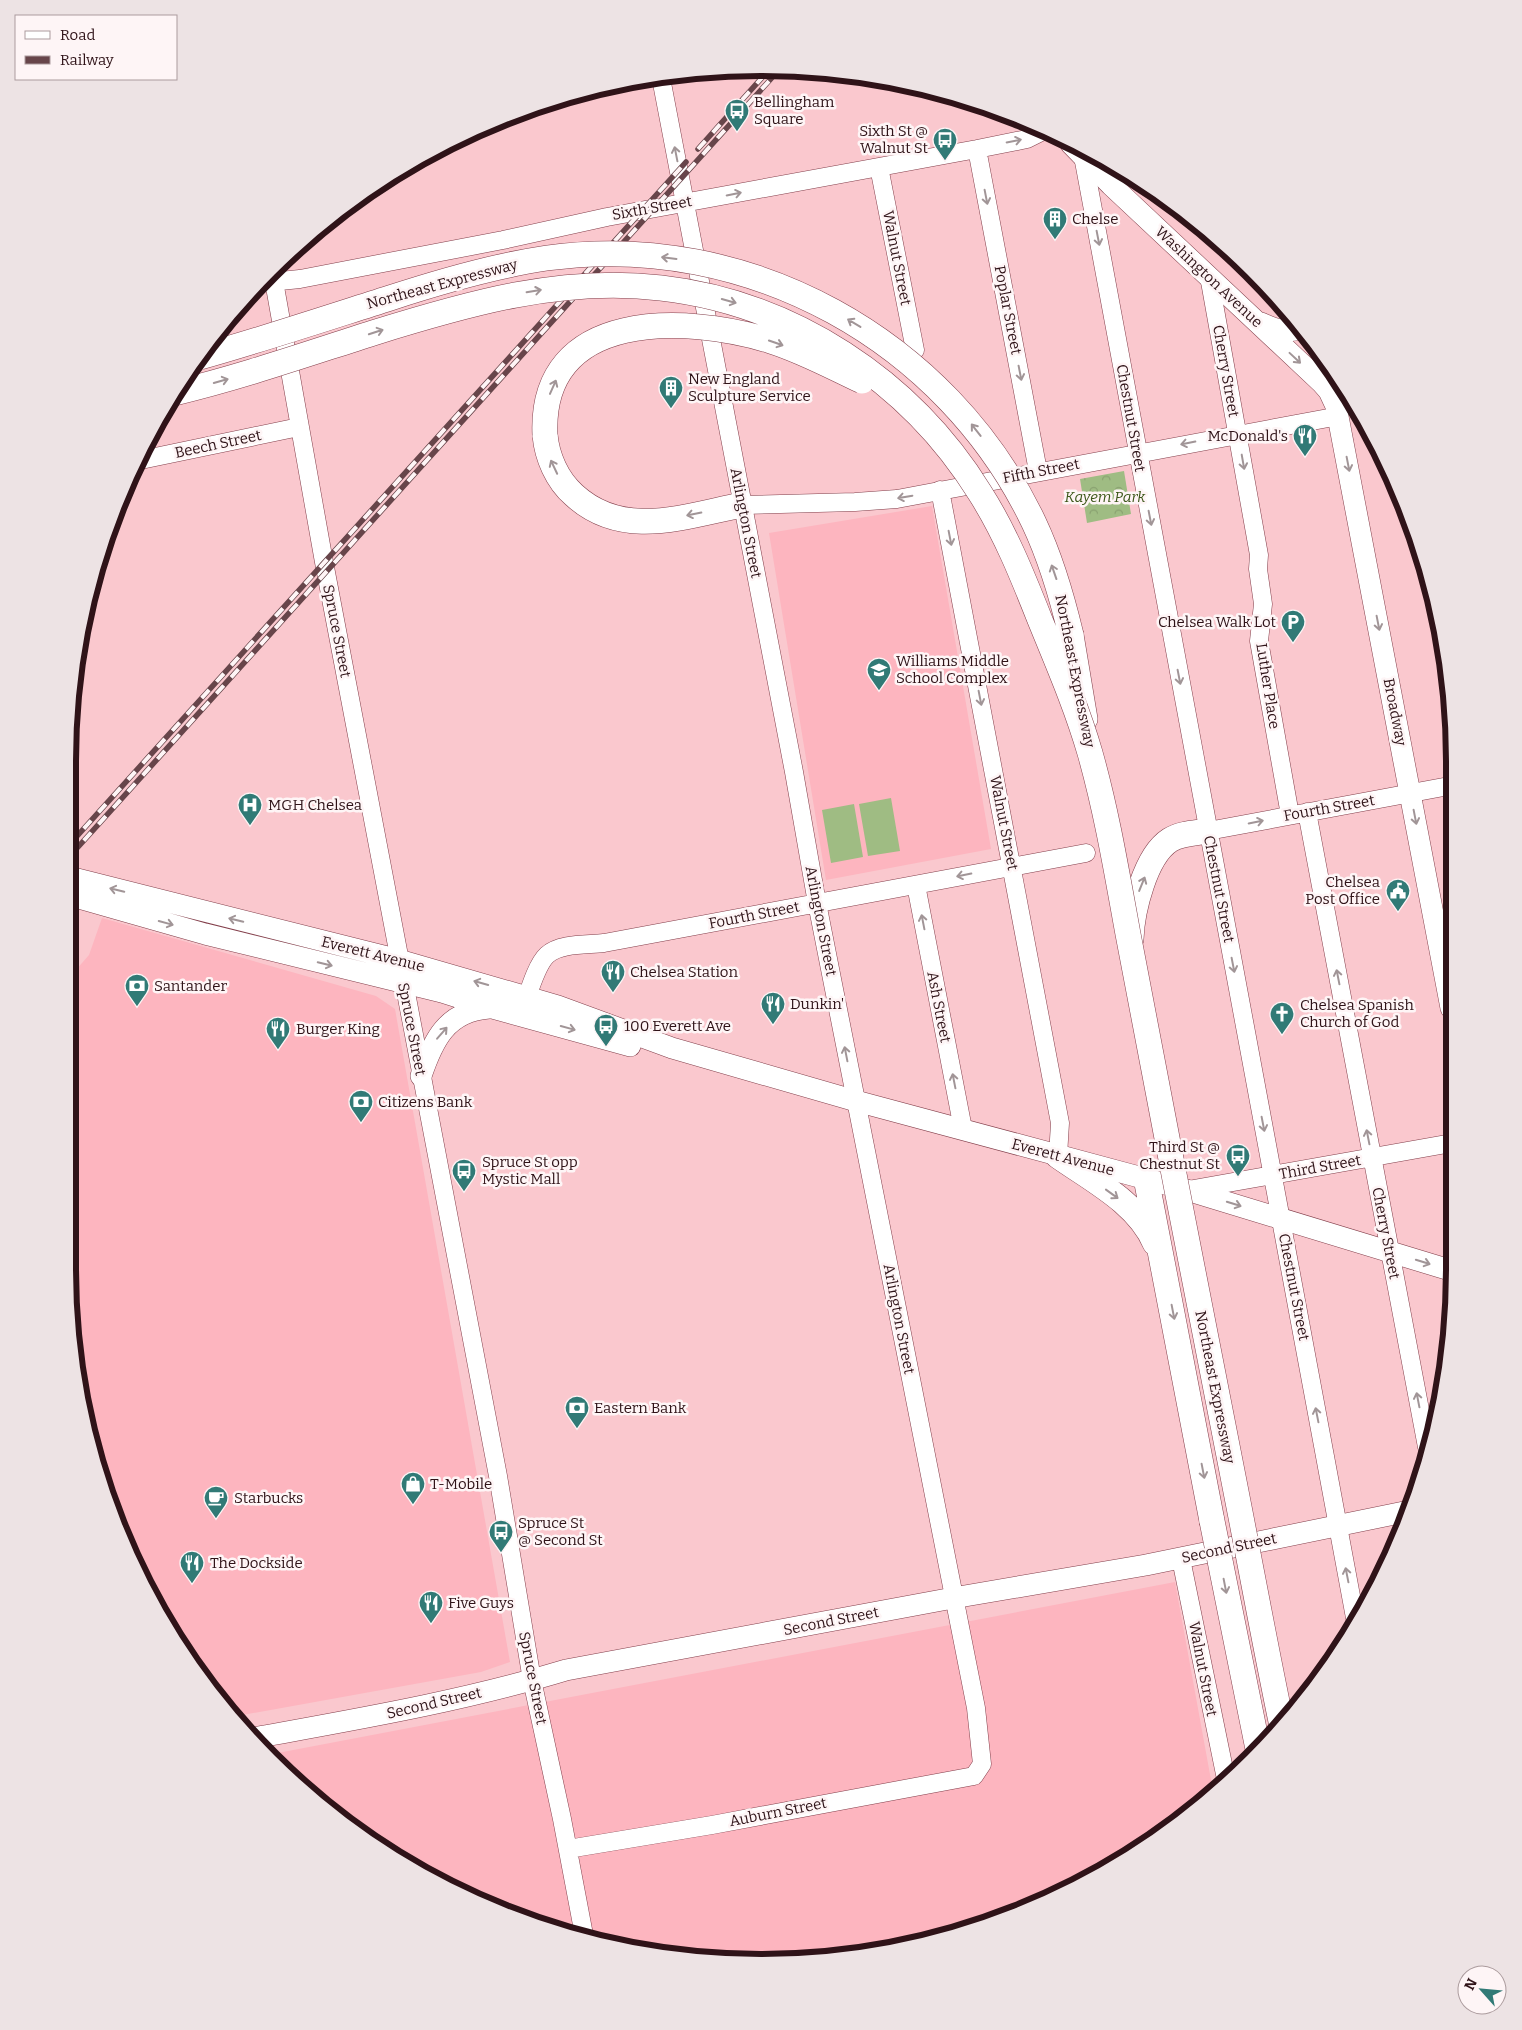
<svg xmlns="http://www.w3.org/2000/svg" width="1522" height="2030" font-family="Bitter,serif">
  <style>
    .built { fill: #fdb5bf }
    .park { fill: url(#park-crowns) }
    .pitch { fill: #9fbc83 }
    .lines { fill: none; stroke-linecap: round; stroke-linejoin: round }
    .minor-casing { stroke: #833f4b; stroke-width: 19 }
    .major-casing { stroke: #833f4b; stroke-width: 22 }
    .highway-casing { stroke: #833f4b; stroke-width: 26 }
    .minor { stroke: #fff; stroke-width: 18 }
    .major { stroke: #fff; stroke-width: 21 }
    .highway { stroke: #fff; stroke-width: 25 }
    .rail-casing { stroke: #67454a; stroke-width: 5.5 }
    .rail { stroke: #fef5f6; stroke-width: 4; stroke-dasharray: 11; stroke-linecap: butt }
    .highway-bridge-casing { stroke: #833f4b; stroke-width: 26; stroke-linecap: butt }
    .highway-bridge { stroke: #fff; stroke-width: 25 }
    .oneway { stroke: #a19597 }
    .labels { text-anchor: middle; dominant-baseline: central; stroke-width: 5; stroke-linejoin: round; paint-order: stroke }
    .poi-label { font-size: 15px; fill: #2f1318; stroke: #fef5f6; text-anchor: start }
    .street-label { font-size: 15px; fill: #2f1318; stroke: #fef5f6 }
    .park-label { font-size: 15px; font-style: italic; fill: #3c5719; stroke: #fef5f6 }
    .rim { fill: none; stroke: #2f1318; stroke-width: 6 }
  </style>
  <defs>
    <pattern id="park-crowns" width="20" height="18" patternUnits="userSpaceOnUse" patternTransform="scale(1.25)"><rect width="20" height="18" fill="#9fbc83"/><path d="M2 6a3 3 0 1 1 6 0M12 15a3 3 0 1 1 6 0" fill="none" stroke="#89a170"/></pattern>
  </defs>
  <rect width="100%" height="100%" fill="#fac8ce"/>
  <!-- built -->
  <path class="built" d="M932,506L991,849L826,880L769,533Z
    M102,918L376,996L395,1009L510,1662L481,1672L237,1716L161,1616L91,1449L68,1269V974L75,971L89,955Z
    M1175,1582L1213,1791L1183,1819L1026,1910L897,1949L807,1961L625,1949L454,1891L375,1845L267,1755Z"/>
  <!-- park -->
  <path class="park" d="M1124,471L1131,514L1087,523L1080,479Z"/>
  <!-- pitch -->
  <path class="pitch" d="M891,798L900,851L868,856L859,804Z
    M854,804L863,857L831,863L822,810Z"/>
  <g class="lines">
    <defs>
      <path id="minor" d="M977,149L1038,471
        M1083,156L1356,1623
        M879,167L915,350
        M272,270L324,562L498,1476L532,1680L562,1819L584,1935
        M1209,276L1259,555L1258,569L1263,604L1259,641L1290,815
        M260,283L300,279L503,240L607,217L977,149L1027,139L1043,131
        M136,461L299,427
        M940,490L1060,1123L1058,1156
        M742,505L855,502L897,499L1339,416
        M1307,812L1427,1447
        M1208,831L1449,786
        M916,885L963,1129
        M523,1009C528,995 536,965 547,955C560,943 587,945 604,943L1086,853
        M1188,1190L1452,1143
        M1181,1559L1226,1779
        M568,1849L712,1825L974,1776L982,1764L976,1708L817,903L794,772L661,78"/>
      <path id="major" d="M1071,144L1111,185L1322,383L1329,391L1336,406L1451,1008
        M1261,323C1274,329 1287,334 1301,328
        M69,877L399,960L558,1006L672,1048L856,1101L1180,1188L1453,1271
        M68,895L205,934L442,992L492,1008L630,1046
        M421,1076C433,1040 447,1011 489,1008
        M254,1738C358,1719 464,1701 566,1670L953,1598L1146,1565L1409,1511"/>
      <path id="highway" d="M545,435C547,457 557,480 574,495C623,540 685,516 742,505
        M1071,635L1085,719
        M1131,939C1132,911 1145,856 1170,840C1181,833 1196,833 1208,831
        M1058,1156C1092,1180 1138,1203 1155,1243
        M1146,1178L1212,1521"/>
    </defs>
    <!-- minor casing -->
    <use href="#minor" class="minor-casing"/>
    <!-- major casing -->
    <use href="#major" class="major-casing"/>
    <!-- highway casing -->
    <use href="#highway" class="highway-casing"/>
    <!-- minor -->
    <use href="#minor" class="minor"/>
    <!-- major -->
    <use href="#major" class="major"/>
    <!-- highway -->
    <use href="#highway" class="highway"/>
    <defs>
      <path id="rail" d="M698,149L768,71
        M69,845L686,162
        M69,857L778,71"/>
    </defs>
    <!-- rail casing -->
    <use href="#rail" class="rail-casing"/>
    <!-- rail -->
    <use href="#rail" class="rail"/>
    <defs>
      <path id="highway-bridge" d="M200,357C264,339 327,318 390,298C442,281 493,266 547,258C748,230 947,340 1034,523C1051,559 1062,597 1071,635
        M174,393C241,377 307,354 373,333C466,304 562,276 661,288C792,303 910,380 980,493C1005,532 1023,577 1040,620C1058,664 1077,708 1090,753C1107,813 1117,874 1128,934C1141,1002 1154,1070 1167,1138C1191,1263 1216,1388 1240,1512C1254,1584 1267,1655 1282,1726
        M545,435C539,308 687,315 771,341C803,351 832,367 862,381
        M1212,1521L1258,1749"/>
    </defs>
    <!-- highway-bridge casing -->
    <use href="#highway-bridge" class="highway-bridge-casing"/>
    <!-- highway-bridge -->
    <use href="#highway-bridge" class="highway-bridge"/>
  </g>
  <!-- one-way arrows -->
  <defs><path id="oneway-shaft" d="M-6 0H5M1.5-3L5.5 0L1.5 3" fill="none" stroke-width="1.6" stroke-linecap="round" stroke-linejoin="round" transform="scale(1.25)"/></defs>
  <g class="oneway">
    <use href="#oneway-shaft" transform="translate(1014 141) rotate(-11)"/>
    <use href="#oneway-shaft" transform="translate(676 154) rotate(-101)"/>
    <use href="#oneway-shaft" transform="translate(734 194) rotate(-11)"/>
    <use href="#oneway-shaft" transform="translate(986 197) rotate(79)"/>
    <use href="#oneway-shaft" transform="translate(1098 238) rotate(79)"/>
    <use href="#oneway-shaft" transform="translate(669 258) rotate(-173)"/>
    <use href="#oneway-shaft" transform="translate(534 291) rotate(-9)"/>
    <use href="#oneway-shaft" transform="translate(729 301) rotate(16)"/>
    <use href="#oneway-shaft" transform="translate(854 323) rotate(-149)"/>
    <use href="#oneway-shaft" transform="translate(376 332) rotate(-18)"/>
    <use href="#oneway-shaft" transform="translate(776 343) rotate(19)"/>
    <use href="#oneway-shaft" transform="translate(1295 358) rotate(43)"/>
    <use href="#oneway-shaft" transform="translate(1020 373) rotate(79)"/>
    <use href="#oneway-shaft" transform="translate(221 381) rotate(-16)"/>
    <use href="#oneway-shaft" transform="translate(553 387) rotate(-66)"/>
    <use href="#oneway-shaft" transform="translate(976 430) rotate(-128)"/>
    <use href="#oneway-shaft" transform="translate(1188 443) rotate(169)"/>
    <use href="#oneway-shaft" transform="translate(1243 462) rotate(80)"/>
    <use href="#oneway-shaft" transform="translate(1348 464) rotate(79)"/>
    <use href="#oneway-shaft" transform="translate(554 467) rotate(-115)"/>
    <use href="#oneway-shaft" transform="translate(905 497) rotate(170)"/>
    <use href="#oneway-shaft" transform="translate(694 514) rotate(169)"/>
    <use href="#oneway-shaft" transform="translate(1150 518) rotate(79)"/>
    <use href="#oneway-shaft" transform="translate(950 538) rotate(79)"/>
    <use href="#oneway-shaft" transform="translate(1054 572) rotate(-109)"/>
    <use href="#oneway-shaft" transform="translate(1378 623) rotate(79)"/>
    <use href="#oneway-shaft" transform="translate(1179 677) rotate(79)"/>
    <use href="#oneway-shaft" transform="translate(980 698) rotate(79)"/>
    <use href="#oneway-shaft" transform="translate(1415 817) rotate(79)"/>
    <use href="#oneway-shaft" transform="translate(1256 822) rotate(-11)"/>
    <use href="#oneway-shaft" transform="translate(964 875) rotate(169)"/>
    <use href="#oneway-shaft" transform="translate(1142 884) rotate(-68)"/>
    <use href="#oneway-shaft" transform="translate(117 890) rotate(-166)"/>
    <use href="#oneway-shaft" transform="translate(236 920) rotate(-166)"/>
    <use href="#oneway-shaft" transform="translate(923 922) rotate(-101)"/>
    <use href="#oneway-shaft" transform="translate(166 923) rotate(15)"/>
    <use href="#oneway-shaft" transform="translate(325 964) rotate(14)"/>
    <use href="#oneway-shaft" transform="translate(1233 965) rotate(79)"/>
    <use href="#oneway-shaft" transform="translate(1338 977) rotate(-101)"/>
    <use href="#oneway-shaft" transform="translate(481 983) rotate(-164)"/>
    <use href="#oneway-shaft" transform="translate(568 1028) rotate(15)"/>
    <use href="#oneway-shaft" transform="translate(442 1033) rotate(-49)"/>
    <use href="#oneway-shaft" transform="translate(846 1054) rotate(-101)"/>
    <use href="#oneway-shaft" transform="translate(954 1081) rotate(-101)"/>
    <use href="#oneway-shaft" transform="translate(1263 1124) rotate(79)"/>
    <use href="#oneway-shaft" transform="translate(1368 1137) rotate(-101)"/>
    <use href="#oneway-shaft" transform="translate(1112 1194) rotate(36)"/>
    <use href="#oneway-shaft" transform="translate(1234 1204) rotate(17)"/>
    <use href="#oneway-shaft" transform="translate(1423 1262) rotate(17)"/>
    <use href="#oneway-shaft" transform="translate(1173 1312) rotate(79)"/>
    <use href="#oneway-shaft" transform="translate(1418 1400) rotate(-101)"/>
    <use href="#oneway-shaft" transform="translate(1317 1415) rotate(-101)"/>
    <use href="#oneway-shaft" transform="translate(1203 1471) rotate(79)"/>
    <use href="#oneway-shaft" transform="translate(1347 1575) rotate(-101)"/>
    <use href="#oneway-shaft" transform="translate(1225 1586) rotate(79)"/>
  </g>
  <!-- icons -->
  <defs>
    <symbol id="bus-pin" viewBox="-11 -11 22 30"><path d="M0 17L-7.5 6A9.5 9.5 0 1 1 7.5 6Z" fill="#317a76" stroke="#fef5f6"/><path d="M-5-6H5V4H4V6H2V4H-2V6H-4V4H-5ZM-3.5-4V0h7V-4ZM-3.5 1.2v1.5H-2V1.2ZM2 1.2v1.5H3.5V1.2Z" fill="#fff"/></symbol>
    <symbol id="building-pin" viewBox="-11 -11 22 30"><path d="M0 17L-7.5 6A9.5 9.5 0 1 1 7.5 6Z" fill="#317a76" stroke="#fef5f6"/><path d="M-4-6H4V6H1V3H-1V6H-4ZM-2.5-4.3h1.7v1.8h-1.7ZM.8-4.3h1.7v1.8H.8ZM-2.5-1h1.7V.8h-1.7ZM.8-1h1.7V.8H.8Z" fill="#fff"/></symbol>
    <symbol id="restaurant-pin" viewBox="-11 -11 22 30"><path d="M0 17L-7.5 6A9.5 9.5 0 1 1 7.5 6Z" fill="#317a76" stroke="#fef5f6"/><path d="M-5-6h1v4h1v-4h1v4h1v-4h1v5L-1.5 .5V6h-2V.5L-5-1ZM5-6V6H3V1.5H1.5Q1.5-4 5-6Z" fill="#fff"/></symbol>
    <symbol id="parking-pin" viewBox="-11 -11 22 30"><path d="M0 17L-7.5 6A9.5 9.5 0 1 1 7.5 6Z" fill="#317a76" stroke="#fef5f6"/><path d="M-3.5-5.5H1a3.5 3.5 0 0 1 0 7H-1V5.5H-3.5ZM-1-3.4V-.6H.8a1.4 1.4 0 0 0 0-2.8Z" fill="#fff"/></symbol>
    <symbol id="school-pin" viewBox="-11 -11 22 30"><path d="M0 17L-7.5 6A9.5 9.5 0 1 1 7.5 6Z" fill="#317a76" stroke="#fef5f6"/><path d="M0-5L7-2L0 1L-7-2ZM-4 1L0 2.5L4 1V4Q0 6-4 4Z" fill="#fff"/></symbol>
    <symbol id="hospital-pin" viewBox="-11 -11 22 30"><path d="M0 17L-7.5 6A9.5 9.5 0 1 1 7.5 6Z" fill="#317a76" stroke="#fef5f6"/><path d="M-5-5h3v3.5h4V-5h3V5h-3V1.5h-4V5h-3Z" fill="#fff"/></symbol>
    <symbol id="civic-pin" viewBox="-11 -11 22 30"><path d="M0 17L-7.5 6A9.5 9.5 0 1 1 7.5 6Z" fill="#317a76" stroke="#fef5f6"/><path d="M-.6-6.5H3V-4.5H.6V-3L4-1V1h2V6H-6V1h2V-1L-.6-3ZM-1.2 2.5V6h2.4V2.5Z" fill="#fff"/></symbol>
    <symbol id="bank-pin" viewBox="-11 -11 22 30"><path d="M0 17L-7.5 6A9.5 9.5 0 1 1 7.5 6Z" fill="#317a76" stroke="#fef5f6"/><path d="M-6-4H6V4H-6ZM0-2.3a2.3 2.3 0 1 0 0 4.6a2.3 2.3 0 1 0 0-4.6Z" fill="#fff"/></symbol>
    <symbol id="church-pin" viewBox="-11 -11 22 30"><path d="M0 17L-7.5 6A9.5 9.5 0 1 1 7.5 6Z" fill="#317a76" stroke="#fef5f6"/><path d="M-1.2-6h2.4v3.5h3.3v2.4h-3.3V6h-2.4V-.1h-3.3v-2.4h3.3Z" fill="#fff"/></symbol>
    <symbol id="shop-pin" viewBox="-11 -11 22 30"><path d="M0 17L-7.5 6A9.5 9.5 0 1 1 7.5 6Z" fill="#317a76" stroke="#fef5f6"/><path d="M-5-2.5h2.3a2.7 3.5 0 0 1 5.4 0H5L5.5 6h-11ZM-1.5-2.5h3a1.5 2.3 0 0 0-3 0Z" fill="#fff"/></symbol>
    <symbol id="cafe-pin" viewBox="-11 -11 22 30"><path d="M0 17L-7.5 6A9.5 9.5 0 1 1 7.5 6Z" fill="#317a76" stroke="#fef5f6"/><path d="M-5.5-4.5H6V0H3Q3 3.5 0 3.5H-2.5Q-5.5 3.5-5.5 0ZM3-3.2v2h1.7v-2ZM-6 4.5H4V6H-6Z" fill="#fff"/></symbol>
  </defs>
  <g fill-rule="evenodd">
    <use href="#bus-pin" x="723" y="97" width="28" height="38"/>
    <use href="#bus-pin" x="931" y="126" width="28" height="38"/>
    <use href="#building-pin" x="1041" y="205" width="28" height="38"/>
    <use href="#building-pin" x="657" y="374" width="28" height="38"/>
    <use href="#restaurant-pin" x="1291" y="422" width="28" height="38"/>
    <use href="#parking-pin" x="1279" y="608" width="28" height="38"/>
    <use href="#school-pin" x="865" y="656" width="28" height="38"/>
    <use href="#hospital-pin" x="236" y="791" width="28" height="38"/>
    <use href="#civic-pin" x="1384" y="877" width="28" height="38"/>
    <use href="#restaurant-pin" x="599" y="958" width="28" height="38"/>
    <use href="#bank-pin" x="123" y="972" width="28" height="38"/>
    <use href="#restaurant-pin" x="759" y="990" width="28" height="38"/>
    <use href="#church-pin" x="1268" y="1000" width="28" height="38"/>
    <use href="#bus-pin" x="592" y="1012" width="28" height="38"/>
    <use href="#restaurant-pin" x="264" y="1015" width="28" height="38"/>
    <use href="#bank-pin" x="347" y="1088" width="28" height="38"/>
    <use href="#bus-pin" x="1224" y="1142" width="28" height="38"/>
    <use href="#bus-pin" x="450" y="1157" width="28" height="38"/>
    <use href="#bank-pin" x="563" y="1394" width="28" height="38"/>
    <use href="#shop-pin" x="399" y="1470" width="28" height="38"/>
    <use href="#cafe-pin" x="202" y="1484" width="28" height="38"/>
    <use href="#bus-pin" x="487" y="1518" width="28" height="38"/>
    <use href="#restaurant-pin" x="178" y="1549" width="28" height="38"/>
    <use href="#restaurant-pin" x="417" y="1589" width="28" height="38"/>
  </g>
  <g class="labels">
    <!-- poi labels -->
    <g class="poi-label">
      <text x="754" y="102">Bellingham<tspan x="754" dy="17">Square</tspan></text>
      <text x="928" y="131" text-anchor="end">Sixth St @<tspan x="928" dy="17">Walnut St</tspan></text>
      <text x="1072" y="219">Chelse</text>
      <text x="688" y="379">New England<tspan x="688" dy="17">Sculpture Service</tspan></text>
      <text x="1288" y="436" text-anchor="end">McDonald's</text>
      <text x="1276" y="622" text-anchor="end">Chelsea Walk Lot</text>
      <text x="896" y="661">Williams Middle<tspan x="896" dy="17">School Complex</tspan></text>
      <text x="268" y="805">MGH Chelsea</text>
      <text x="1380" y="882" text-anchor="end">Chelsea<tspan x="1380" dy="17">Post Office</tspan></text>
      <text x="630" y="972">Chelsea Station</text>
      <text x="154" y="986">Santander</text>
      <text x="790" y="1004">Dunkin'</text>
      <text x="1300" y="1005">Chelsea Spanish<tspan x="1300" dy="17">Church of God</tspan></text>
      <text x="624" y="1026">100 Everett Ave</text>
      <text x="296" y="1029">Burger King</text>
      <text x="378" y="1102">Citizens Bank</text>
      <text x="1220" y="1147" text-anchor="end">Third St @<tspan x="1220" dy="17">Chestnut St</tspan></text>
      <text x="482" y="1162">Spruce St opp<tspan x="482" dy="17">Mystic Mall</tspan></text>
      <text x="594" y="1408">Eastern Bank</text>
      <text x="430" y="1484">T-Mobile</text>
      <text x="234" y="1498">Starbucks</text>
      <text x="518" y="1523">Spruce St<tspan x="518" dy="17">@ Second St</tspan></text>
      <text x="210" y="1563">The Dockside</text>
      <text x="448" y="1603">Five Guys</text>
    </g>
    <!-- street labels -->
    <g class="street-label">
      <text transform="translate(652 208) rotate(-10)">Sixth Street</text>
      <text transform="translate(897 258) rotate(79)">Walnut Street</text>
      <text transform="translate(1209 277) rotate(43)">Washington Avenue</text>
      <text transform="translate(442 284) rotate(-15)">Northeast Expressway</text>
      <text transform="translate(1008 310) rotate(79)">Poplar Street</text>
      <text transform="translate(1226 371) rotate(80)">Cherry Street</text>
      <text transform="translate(1131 418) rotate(80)">Chestnut Street</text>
      <text transform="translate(218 444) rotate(-12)">Beech Street</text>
      <text transform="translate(1041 471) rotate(-11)">Fifth Street</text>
      <text transform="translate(746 523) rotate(79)">Arlington Street</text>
      <text transform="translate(337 631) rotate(79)">Spruce Street</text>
      <text transform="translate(1075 671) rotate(79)">Northeast Expressway</text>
      <text transform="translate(1268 686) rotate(81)">Luther Place</text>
      <text transform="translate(1395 712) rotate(79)">Broadway</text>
      <text transform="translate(1329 808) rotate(-10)">Fourth Street</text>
      <text transform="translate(1004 823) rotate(79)">Walnut Street</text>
      <text transform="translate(1219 889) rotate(79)">Chestnut Street</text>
      <text transform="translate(754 915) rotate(-11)">Fourth Street</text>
      <text transform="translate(821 921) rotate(79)">Arlington Street</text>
      <text transform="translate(373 954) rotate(14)">Everett Avenue</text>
      <text transform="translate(939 1007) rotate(79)">Ash Street</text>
      <text transform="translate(412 1029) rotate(79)">Spruce Street</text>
      <text transform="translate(1063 1157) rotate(15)">Everett Avenue</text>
      <text transform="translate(1320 1167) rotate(-10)">Third Street</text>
      <text transform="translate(1386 1233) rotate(79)">Cherry Street</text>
      <text transform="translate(1294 1287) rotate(79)">Chestnut Street</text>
      <text transform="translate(899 1319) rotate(79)">Arlington Street</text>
      <text transform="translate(1215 1387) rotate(79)">Northeast Expressway</text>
      <text transform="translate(1229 1548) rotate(-12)">Second Street</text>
      <text transform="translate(831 1621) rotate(-11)">Second Street</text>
      <text transform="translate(1203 1669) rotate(79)">Walnut Street</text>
      <text transform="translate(533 1678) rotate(79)">Spruce Street</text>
      <text transform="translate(434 1703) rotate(-13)">Second Street</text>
      <text transform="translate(778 1812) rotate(-11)">Auburn Street</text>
    </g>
    <!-- park labels -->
    <g class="park-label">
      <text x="1105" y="497">Kayem Park</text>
    </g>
  </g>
  <!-- crop -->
  <path d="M0 0H1522V2030H0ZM761 76H761A685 685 0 0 1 1446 761V1269A685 685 0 0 1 761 1954H761A685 685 0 0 1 76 1269V761A685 685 0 0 1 761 76Z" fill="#ede3e4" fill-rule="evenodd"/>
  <path class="rim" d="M761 76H761A685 685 0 0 1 1446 761V1269A685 685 0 0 1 761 1954H761A685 685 0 0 1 76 1269V761A685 685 0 0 1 761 76Z"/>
  <!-- legend -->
  <rect x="15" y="15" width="162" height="65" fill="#fef5f6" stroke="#ab9b9d"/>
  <rect x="25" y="31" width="25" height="8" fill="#ffffff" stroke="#ab9b9d"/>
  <text x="60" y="40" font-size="15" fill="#2f1318">Road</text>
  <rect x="25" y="56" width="25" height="8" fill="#67454a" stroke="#ab9b9d"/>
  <text x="60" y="65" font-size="15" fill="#2f1318">Railway</text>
  <!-- north arrow -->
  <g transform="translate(1482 1990) rotate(297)"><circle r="24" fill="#fef5f6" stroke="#ab9b9d"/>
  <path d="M0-4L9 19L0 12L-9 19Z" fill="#317a76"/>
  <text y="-8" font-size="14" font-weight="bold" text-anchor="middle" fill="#2f1318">N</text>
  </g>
</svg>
